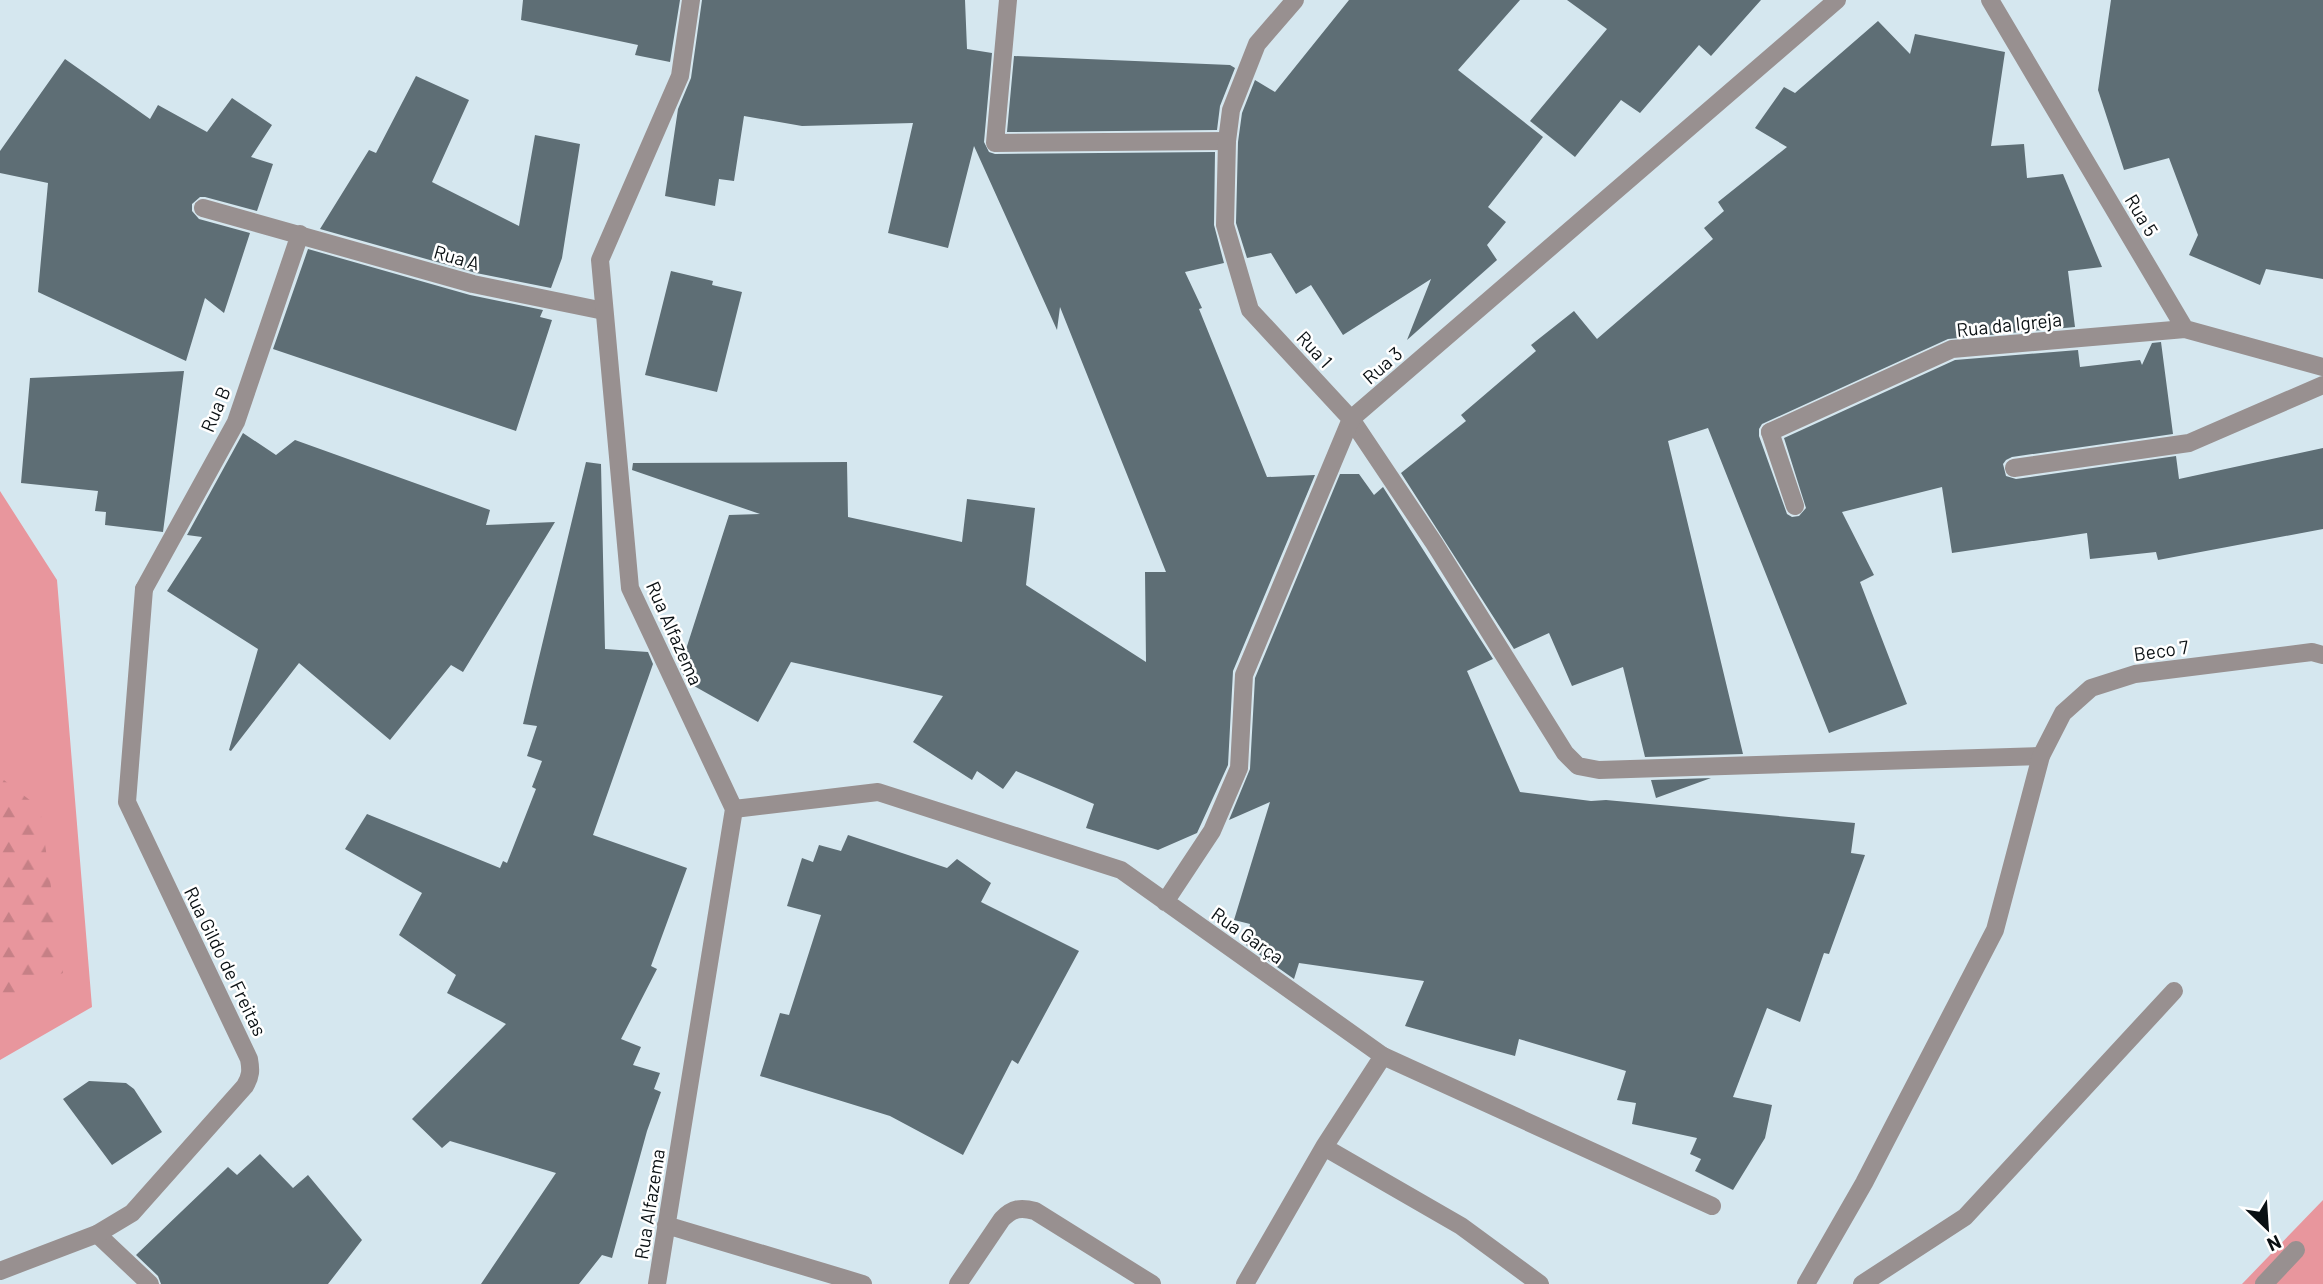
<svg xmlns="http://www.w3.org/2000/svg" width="2323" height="1284" font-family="Barlow,sans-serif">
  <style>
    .green { fill: #e8969d }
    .forest { fill: url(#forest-firs) }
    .building { fill: #5e6e75 }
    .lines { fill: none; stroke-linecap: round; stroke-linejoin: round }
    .lane { stroke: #989090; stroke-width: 18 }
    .street { stroke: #989090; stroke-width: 18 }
    .labels { text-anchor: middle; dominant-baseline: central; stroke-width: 5; stroke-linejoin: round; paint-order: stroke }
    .street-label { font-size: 19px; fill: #0a1013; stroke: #fff }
  </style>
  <defs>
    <pattern id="forest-firs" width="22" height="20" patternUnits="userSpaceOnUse" patternTransform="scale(1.75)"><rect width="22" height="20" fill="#e8969d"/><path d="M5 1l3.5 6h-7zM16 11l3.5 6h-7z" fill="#c68086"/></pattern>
  </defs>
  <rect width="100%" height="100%" fill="#d5e7ef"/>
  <!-- green -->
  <path class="green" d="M0,491L57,580L92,1007L0,1060Z
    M2323,1200V1284H2242Z"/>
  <!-- forest -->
  <path class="forest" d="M0,777L40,808L63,973L0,999Z"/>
  <!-- building -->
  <path class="building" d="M523,0H680L670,62L635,55L638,45L521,20Z
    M702,0H965L967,49L992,53L984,142L989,152L995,154L1215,152L1214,225L1224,263L1185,272L1202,308L1199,309L1267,477L1315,475L1233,671L1228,765L1197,833L1158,850L1086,828L1094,804L1016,771L1003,789L977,771L972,780L913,742L943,696L791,662L758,722L687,682L680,668L729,515L760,514L632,470L633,463L847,462L848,517L962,542L967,499L1035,508L1026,585L1146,662L1145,572H1166L1060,307L1057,330L974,146L948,248L888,233L913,123L802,126L744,116L734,181L719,179L715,206L665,196L678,109L691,78Z
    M1349,0H1520L1458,70L1543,137L1488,207L1506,222L1487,245L1497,260L1407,340L1431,279L1343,335L1311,285L1296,294L1271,253L1247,258L1236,223L1238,142L1242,113L1255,80L1275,92Z
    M1567,0H1761L1711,56L1699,45L1640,113L1621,100L1575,157L1530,121L1607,29Z
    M2111,0H2323V279L2266,269L2260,285L2189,255L2198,235L2169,158L2124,170L2098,90Z
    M1878,21L1910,54L1915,34L2005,52L1991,146L2024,144L2027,178L2063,174L2102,267L2068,271L2075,327L1948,339L1762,424L1759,429V436L1787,514L1792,517L1799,516L1806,508L1784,438L1955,360L2078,350L2080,367L2140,360L2142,365L2152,343L2161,342L2173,434L2012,457L2006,460L2003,464L2006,476L2016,479L2176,456L2179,479L2323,448V529L2158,560L2156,552L2090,559L2087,533L1952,553L1942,487L1842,512L1874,575L1860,582L1907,704L1829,733L1708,428L1668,441L1743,754L1645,757L1623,667L1572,686L1549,633L1514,649L1401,473L1466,421L1461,415L1536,351L1531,345L1574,311L1597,339L1713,239L1704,228L1724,211L1718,202L1787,147L1755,128L1784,87L1795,93Z
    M1014,56L1230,65L1235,68L1220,106L1217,130L1007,132Z
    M65,59L150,119L158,105L207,132L232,98L272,125L251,157L273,164L257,211L205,197H200L192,204V211L199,219L250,233L224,313L205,298L186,361L38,292L48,183L0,173V151Z
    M416,76L469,100L432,182L519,226L535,135L580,144L562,258L551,288L476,273L320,229L369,150L376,153Z
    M308,249L470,295L543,310L540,317L552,320L516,431L273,349Z
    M671,271L713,281L712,285L742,292L717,392L645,375Z
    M184,371L163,532L105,525L106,512L95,511L98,491L21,483L30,378Z
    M243,433L276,455L295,440L490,510L486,525L555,522L463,672L451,665L390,740L299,663L231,751L229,750L258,649L167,591L202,537L187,535Z
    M586,462L601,464L605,649L648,652L653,664L593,835L687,868L651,966L657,969L621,1039L641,1047L633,1065L660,1073L654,1089L661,1092L647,1131L612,1258L602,1255L579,1284H481L556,1173L450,1141L442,1148L412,1119L506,1024L447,993L456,975L399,935L422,893L345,849L367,814L500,868L503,861L507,863L536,789L532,787L542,761L527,756L537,726L523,724Z
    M1340,474H1359L1374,495L1383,487L1493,659L1467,671L1520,792L1591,801L1606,800L1855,823L1851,853L1865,855L1829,954L1824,953L1800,1022L1767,1008L1733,1097L1772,1105L1765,1138L1733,1190L1695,1171L1701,1159L1690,1154L1697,1138L1632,1124L1636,1103L1617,1100L1626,1071L1519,1039L1515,1056L1405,1026L1424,981L1299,963L1294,979L1246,945L1250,924L1234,920L1270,802L1229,820L1250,769L1255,678Z
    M1711,778L1656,798L1651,780Z
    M848,835L947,868L957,859L991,883L981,902L1079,951L1018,1064L1012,1060L963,1155L890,1116L760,1076L780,1013L789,1015L821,915L787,906L802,858L813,862L819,845L841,851Z
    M89,1081L126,1083L134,1089L162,1132L112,1165L63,1099Z
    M260,1154L293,1188L308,1175L362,1240L328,1284H161L158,1276L136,1255L228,1167L237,1175Z"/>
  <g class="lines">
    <!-- lane -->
    <path class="lane" d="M1008,0L995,143L1227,141
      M203,208L473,284L604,311
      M1351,419L1434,543L1565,753L1578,766L1599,770L2041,756
      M1770,432L1795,506
      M2014,468L2189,443L2323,385
      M144,589L236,422L300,234
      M1383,1056L1712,1206
      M97,1234L150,1284
      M1862,1284L1965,1217L2174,991"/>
    <!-- street -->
    <path class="street" d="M1295,0L1257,44L1231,110L1227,141L1225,225L1250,310L1351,419
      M1990,0L2185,329
      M1770,432L1952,349L2185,329L2323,367
      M734,809L878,792L1121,870L1383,1056L1324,1147
      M1165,902L1212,831L1239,768L1244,675L1351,419L1837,0
      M666,1225L863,1284
      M0,1271L97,1234L132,1213L245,1086C251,1076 251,1070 249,1059L127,802L144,589
      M657,1284L734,809L630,588L600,260L680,76L691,0
      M958,1284L1002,1219C1013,1208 1021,1207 1035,1211L1152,1284
      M1245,1284L1324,1147L1461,1226L1540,1284
      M1806,1284L1864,1183L1995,930L2041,756L2063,713L2091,688L2135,674L2312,652L2323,655
      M2264,1284L2296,1250"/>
  </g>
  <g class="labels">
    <!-- street labels -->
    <g class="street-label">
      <text transform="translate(2142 215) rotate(59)">Rua 5</text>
      <text transform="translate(457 257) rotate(16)">Rua A</text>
      <text transform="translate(2009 324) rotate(-6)">Rua da Igreja</text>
      <text transform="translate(1315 349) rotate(47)">Rua 1</text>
      <text transform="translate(1382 365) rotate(-41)">Rua 3</text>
      <text transform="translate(215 409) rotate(-67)">Rua B</text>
      <text transform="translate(675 633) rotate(66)">Rua Alfazema</text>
      <text transform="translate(2161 650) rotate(-8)">Beco 7</text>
      <text transform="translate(1248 935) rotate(35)">Rua Garça</text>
      <text transform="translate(226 961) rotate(64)">Rua Gildo de Freitas</text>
      <text transform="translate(649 1204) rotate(-81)">Rua Alfazema</text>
    </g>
  </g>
  <!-- north arrow -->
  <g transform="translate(2267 1228) rotate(155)" stroke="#ffffff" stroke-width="5" paint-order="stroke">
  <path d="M0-5L12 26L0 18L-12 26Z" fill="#0a1013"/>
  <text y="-10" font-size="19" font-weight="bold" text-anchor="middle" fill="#0a1013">N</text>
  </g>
</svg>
